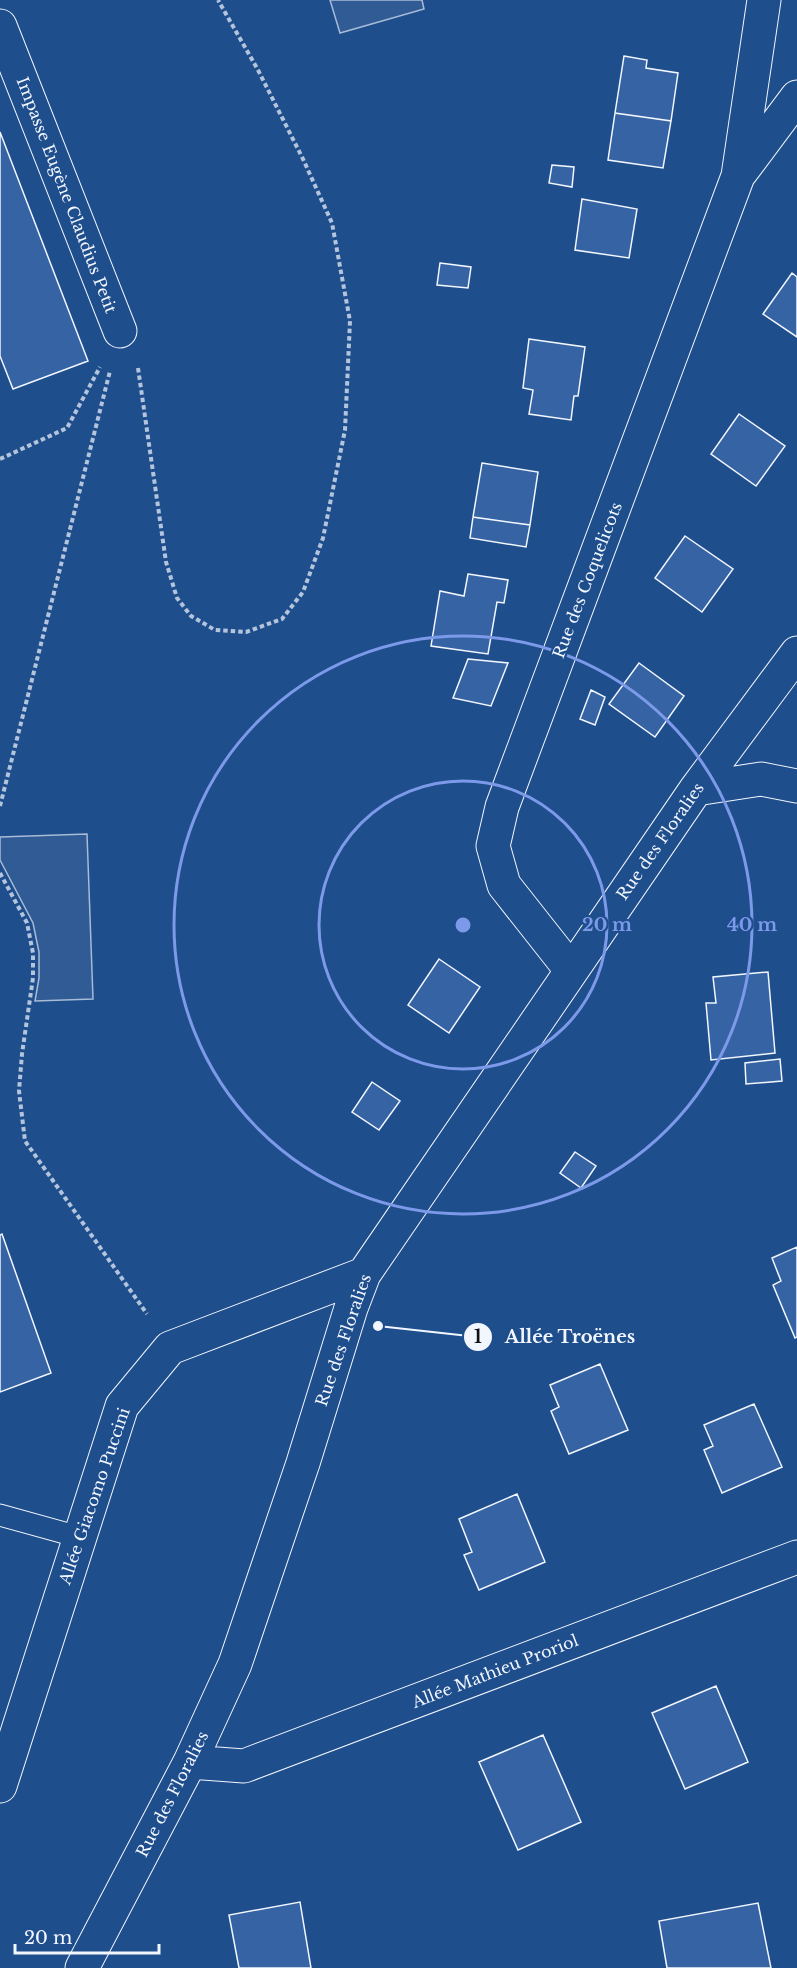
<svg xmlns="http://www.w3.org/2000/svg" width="797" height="1968" font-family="'Libre Baskerville',serif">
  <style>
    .built { fill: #305b95; stroke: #a8bbd7; stroke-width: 1.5 }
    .building { fill: #3563a3; stroke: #f2f6ff; stroke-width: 1.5 }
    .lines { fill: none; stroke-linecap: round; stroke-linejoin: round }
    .service-casing { stroke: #f2f6ff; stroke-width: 23 }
    .minor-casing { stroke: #f2f6ff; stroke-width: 35 }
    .path { stroke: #b3c4dc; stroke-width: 4; stroke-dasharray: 4.5 3; stroke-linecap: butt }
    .service { stroke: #1f4e8c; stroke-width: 21 }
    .minor { stroke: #1f4e8c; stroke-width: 33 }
    .ring { fill: none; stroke: #7d9aea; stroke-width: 3 }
    .labels { text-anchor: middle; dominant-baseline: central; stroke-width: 4.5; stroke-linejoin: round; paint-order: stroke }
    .street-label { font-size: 16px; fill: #f2f6ff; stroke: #1f4e8c }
    .centre { fill: #7d9aea; stroke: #1f4e8c; stroke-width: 3 }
    .ring-label { font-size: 18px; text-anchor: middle; font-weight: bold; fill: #7d9aea; stroke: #1f4e8c; stroke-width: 4.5; stroke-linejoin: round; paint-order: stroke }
    .leader { fill: none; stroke: #f2f6ff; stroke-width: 2 }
    .callout-dot { fill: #f2f6ff; stroke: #1f4e8c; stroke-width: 2 }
    .mark-label { font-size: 18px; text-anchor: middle; font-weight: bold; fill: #111 }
    .callout-label { font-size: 18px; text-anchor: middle; font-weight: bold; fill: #f2f6ff; stroke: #1f4e8c; stroke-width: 4.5; stroke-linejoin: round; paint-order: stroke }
  </style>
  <rect width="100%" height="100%" fill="#1f4e8c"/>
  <!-- built -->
  <path class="built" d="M330,0H422L424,9L340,33Z
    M87,834L93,999L35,1001L39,978V952L33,923L0,860V837Z"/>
  <!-- building -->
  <path class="building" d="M624,56L647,60L646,68L678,73L671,121L615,113Z
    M615,113L671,121L663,168L608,160Z
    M0,132L88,361L13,389L0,356Z
    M552,165L574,167L572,187L549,183Z
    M582,199L637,209L629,258L575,250Z
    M440,263L471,267L468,288L437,285Z
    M792,273L797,277V337L763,314Z
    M529,339L585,347L578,396H574L571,420L529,414L533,390L523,388Z
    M739,414L785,446L756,486L711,454Z
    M482,463L538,472L530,525L473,517Z
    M473,517L530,525L526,547L470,538Z
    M685,536L733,569L702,612L655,578Z
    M468,574L508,580L504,603L497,602L488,654L431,646L440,591L464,596Z
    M468,659L508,663L491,706L453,698Z
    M639,663L684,696L655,737L609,704Z
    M591,690L605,697L595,725L580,719Z
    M439,959L480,987L449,1033L408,1005Z
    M768,972L775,1053L711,1060L706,1003H716L713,977Z
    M780,1059L782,1081L746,1084L745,1063Z
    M372,1082L400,1101L379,1130L352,1112Z
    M575,1152L596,1166L581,1188L560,1173Z
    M2,1234L51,1373L0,1392V1235Z
    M797,1247V1337L795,1338L773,1285L781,1281L772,1258Z
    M600,1364L628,1430L569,1454L551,1411L559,1407L550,1385Z
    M754,1404L782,1467L722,1493L704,1450L713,1446L704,1425Z
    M517,1494L545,1562L479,1590L464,1555L472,1552L459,1519Z
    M716,1686L748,1762L685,1789L652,1713Z
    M543,1735L581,1822L518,1850L479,1762Z
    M300,1902L311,1968H239L229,1915Z
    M758,1903L771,1968H667L659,1921Z"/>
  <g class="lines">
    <defs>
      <path id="service" d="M0,1515L79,1537"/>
      <path id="minor" d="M0,26L120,331
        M741,172L797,97
        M696,789L761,779L797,786
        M571,970L504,885L493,846L502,807L738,176L764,0
        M190,1762L244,1766L797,1557
        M0,1786L122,1406L170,1348L364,1274
        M82,1968L190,1762L235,1664L303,1463L351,1308L364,1274L696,789L797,653"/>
    </defs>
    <!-- service casing -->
    <use href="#service" class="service-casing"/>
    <!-- minor casing -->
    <use href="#minor" class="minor-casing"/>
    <!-- path -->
    <path class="path" d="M138,368L166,562L177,598L191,616L215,630L246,632L282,619L303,592L323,538L345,430L350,321L332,223L303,159L258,70L218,0
      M0,459L67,428L100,367
      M0,806L110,371
      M0,873L27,923L33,953V978L22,1054L19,1091L25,1141L147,1314"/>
    <!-- service -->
    <use href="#service" class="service"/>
    <!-- minor -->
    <use href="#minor" class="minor"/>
  </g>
  <!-- distance rings -->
  <g class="ring">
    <circle cx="463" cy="925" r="144"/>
    <circle cx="463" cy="925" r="289"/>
  </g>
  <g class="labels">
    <!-- street labels -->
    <g class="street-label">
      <text transform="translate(67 195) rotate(69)">Impasse Eugène Claudius Petit</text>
      <text transform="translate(587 580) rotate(-69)">Rue des Coquelicots</text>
      <text transform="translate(660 841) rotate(-55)">Rue des Floralies</text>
      <text transform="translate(343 1340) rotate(-71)">Rue des Floralies</text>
      <text transform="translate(94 1496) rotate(-71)">Allée Giacomo Puccini</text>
      <text transform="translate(495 1671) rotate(-21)">Allée Mathieu Proriol</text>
      <text transform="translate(172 1794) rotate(-63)">Rue des Floralies</text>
    </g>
  </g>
  <circle cx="463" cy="925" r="9" class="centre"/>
  <g class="ring-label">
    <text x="607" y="931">20 m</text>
    <text x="752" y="931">40 m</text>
  </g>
  <!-- callouts -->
  <path class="leader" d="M378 1326L478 1337"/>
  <g class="callout-dot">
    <circle cx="378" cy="1326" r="6"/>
    <circle cx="478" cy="1337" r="15"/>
  </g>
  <g class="mark-label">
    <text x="478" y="1343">1</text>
  </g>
  <g class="callout-label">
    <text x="570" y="1343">Allée Troënes</text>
  </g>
  <!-- scale -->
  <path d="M15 1944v9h144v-9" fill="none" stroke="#f2f6ff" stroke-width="3"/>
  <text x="24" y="1944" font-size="18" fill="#f2f6ff" stroke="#1f4e8c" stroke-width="4.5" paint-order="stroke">20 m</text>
</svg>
